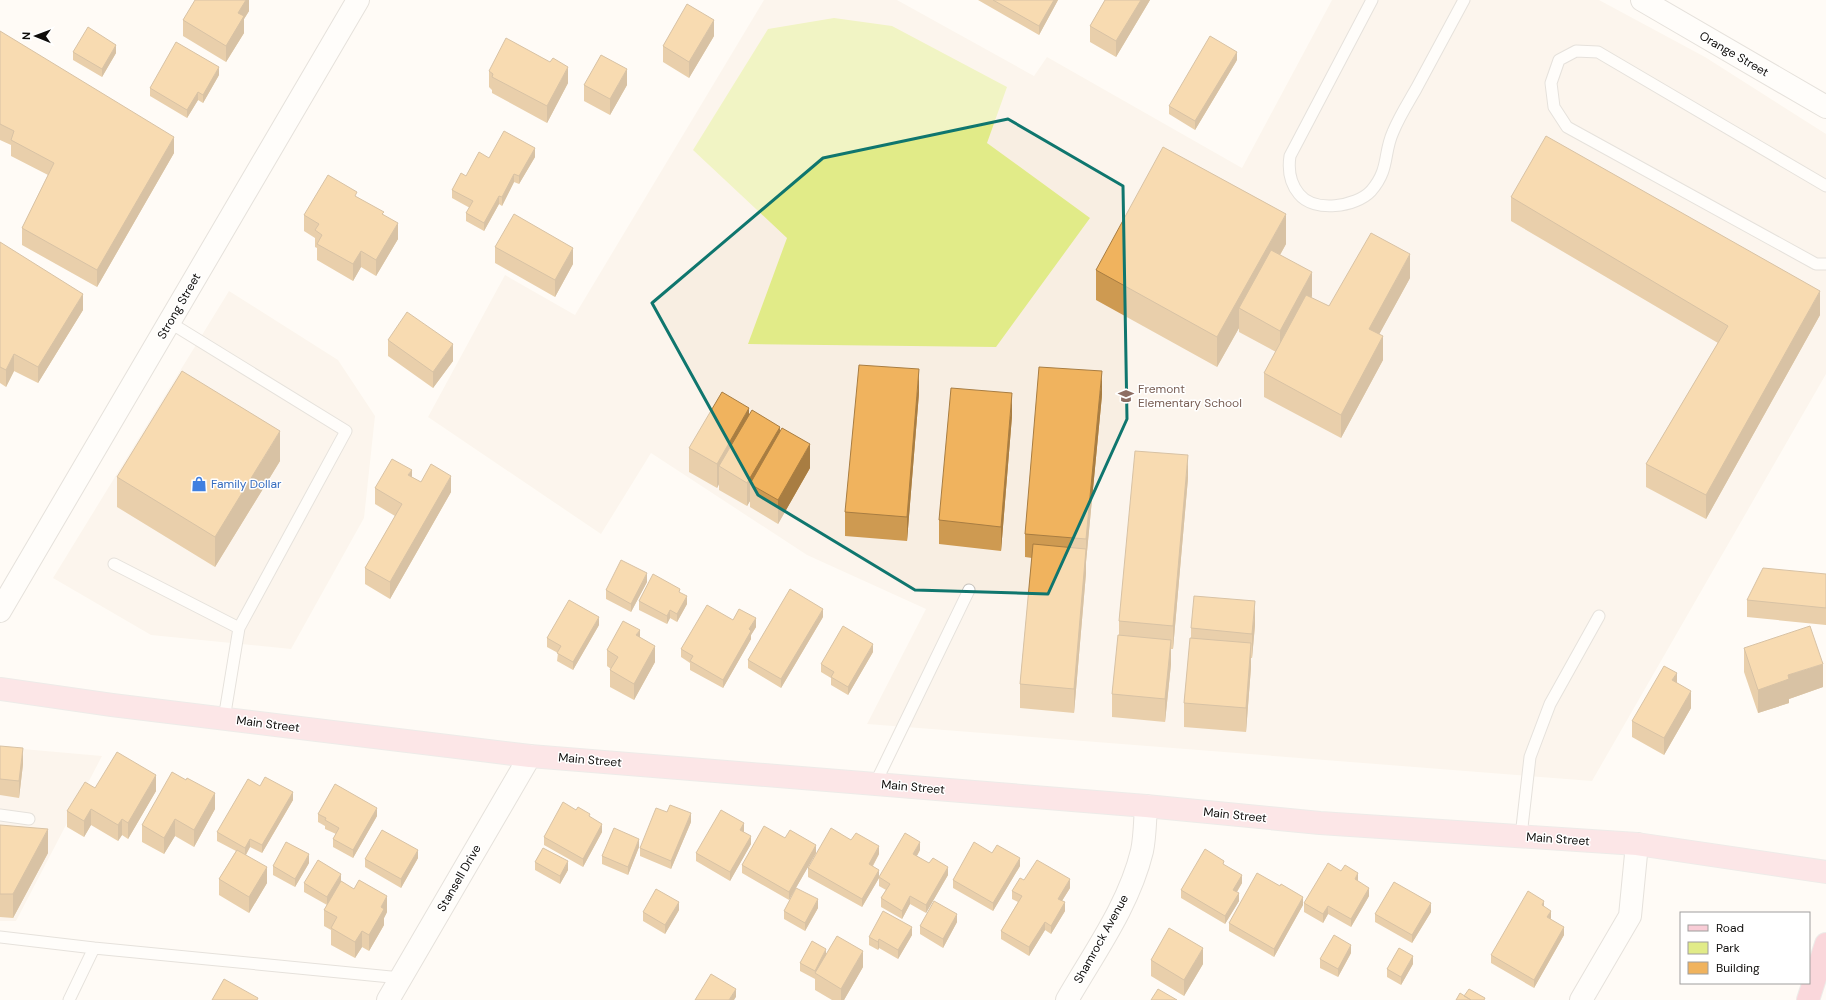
<svg xmlns="http://www.w3.org/2000/svg" width="1826" height="1000" font-family="'DM Sans',sans-serif">
  <style>
    .built { fill: #f8eee2 }
    .green { fill: #e1eb88 }
    .lines { fill: none; stroke-linecap: round; stroke-linejoin: round }
    .service-casing { stroke: #c7c2bc; stroke-width: 13 }
    .minor-casing { stroke: #c7c2bc; stroke-width: 24 }
    .tertiary-casing { stroke: #c7c2bc; stroke-width: 24 }
    .primary-casing { stroke: #d9d8d8; stroke-width: 24 }
    .motorway-casing { stroke: #d9d8d8; stroke-width: 24 }
    .service { stroke: #fff; stroke-width: 11 }
    .minor { stroke: #fff; stroke-width: 22 }
    .tertiary { stroke: #fff; stroke-width: 22 }
    .primary { stroke: #f8ccd6; stroke-width: 22 }
    .motorway { stroke: #f4aaba; stroke-width: 22 }
    .wall { fill: #ce9a51 }
    .shaded-wall { fill: #a87d42 }
    .building { fill: #f0b35e; stroke: #a87d42 }
    .marked { fill: none; stroke: #0f766e; stroke-width: 3; stroke-linejoin: round }
    .labels { text-anchor: middle; dominant-baseline: central; stroke-width: 3; stroke-linejoin: round; paint-order: stroke }
    .street-label { font-size: 12px; fill: #0f0d0b; stroke: #fff }
    .education-label { font-size: 12px; fill: #785e54; stroke: #fff; text-anchor: start }
    .shop-label { font-size: 12px; fill: #366cbe; stroke: #fff; text-anchor: start }
  </style>
  <rect width="100%" height="100%" fill="#fffbf6"/>
  <!-- built -->
  <path class="built" d="M764,0H897L1034,76L1047,57L1242,168L1332,0H1599L1705,57L1826,134V374L1592,781L867,724L926,609L807,555L651,453L601,534L428,417L505,275L575,315Z
    M229,291L338,360L375,416L364,518L291,649L151,635L53,578Z
    M0,747L102,756L16,921H0Z"/>
  <!-- green -->
  <path class="green" d="M834,18L892,26L1007,87L987,143L1090,218L996,347L748,344L787,238L693,150L768,29Z"/>
  <g class="lines">
    <defs>
      <path id="service" d="M1372,0L1290,156C1288,169 1290,183 1299,194C1314,213 1356,207 1371,191C1390,169 1383,154 1393,132C1399,117 1408,103 1416,89C1432,59 1448,30 1464,0
        M1826,186L1598,52L1576,51L1559,60L1551,83L1554,107L1567,127L1816,264H1826
        M169,322L346,431L239,628L224,719
        M114,564L239,628
        M875,784L969,590
        M0,815L29,819
        M1521,836L1530,757L1550,704L1599,616
        M0,937L94,948L69,1000
        M94,948L401,978"/>
      <path id="minor" d="M388,1000L530,756
        M1067,1000C1094,953 1129,905 1142,851C1145,837 1145,820 1146,806
        M1581,1000L1630,916L1637,844"/>
      <path id="tertiary" d="M1642,0L1826,107
        M0,611L358,0"/>
      <path id="primary" d="M0,689L112,705L530,756L1146,806L1320,823L1637,844L1826,872"/>
      <path id="motorway" d="M1808,1000L1826,944"/>
    </defs>
    <!-- service casing -->
    <use href="#service" class="service-casing"/>
    <!-- minor casing -->
    <use href="#minor" class="minor-casing"/>
    <!-- tertiary casing -->
    <use href="#tertiary" class="tertiary-casing"/>
    <!-- primary casing -->
    <use href="#primary" class="primary-casing"/>
    <!-- motorway casing -->
    <use href="#motorway" class="motorway-casing"/>
    <!-- service -->
    <use href="#service" class="service"/>
    <!-- minor -->
    <use href="#minor" class="minor"/>
    <!-- tertiary -->
    <use href="#tertiary" class="tertiary"/>
    <!-- primary -->
    <use href="#primary" class="primary"/>
    <!-- motorway -->
    <use href="#motorway" class="motorway"/>
  </g>
  <!-- wall -->
  <path class="wall" d="M249,0V11L244,19V33L226,62L183,36V20Z
    M978,0H1058L1039,35Z
    M1105,0H1150L1116,57L1090,42V26Z
    M0,31L174,153L97,287L22,245V228L48,175L11,156V145L0,140Z
    M714,36L689,78L663,62V46Z
    M73,52L116,53L102,77L73,60Z
    M1237,60L1195,130L1169,114V106Z
    M489,71L568,83L547,123L492,93V90L489,87Z
    M219,75L203,103L198,100L187,118L150,96V88Z
    M584,85H627L610,115L584,101Z
    M535,157L519,184L514,182L502,206L499,204L484,231L466,221V213L470,208L452,198V190L466,176L489,158Z
    M357,197L384,215L398,239L376,276L361,267L353,281L317,260V248L315,247V238L304,231V215Z
    M1511,197L1820,315L1706,519L1646,487V464L1718,343L1511,221Z
    M0,242L83,310L38,383L14,371L6,387L0,383Z
    M1286,244L1280,255L1312,296L1311,298L1329,306L1410,278L1379,334L1383,360L1341,438L1264,397V373L1276,352L1239,332V328L1217,367L1096,300V270Z
    M495,247L573,264L555,297L495,263Z
    M388,340L453,361L433,388L388,356Z
    M919,393L907,541L845,536V512Z
    M1102,395L1086,562V573L1074,713L1020,708V684L1032,558L1025,557V534Z
    M749,414L780,432L810,468L778,524L750,507V501L747,506L719,490V484L717,488L689,472V448Z
    M1012,416L1001,551L939,544V520Z
    M280,461L215,567L117,507V477Z
    M412,477L421,482L451,492L390,599L365,584V568L395,516L375,504V488Z
    M1188,478L1173,649H1171V664L1165,722L1112,717V694L1119,635V621Z
    M1826,574V625L1747,617V600Z
    M647,582L631,612L606,599V590Z
    M680,593L687,604L677,622L670,618L667,624L639,610V601Z
    M823,617L781,688L748,668V660Z
    M733,620L756,627L751,635V639L723,688L690,670V663L681,657V649Z
    M599,625L573,670L557,661L558,653L547,647V638Z
    M1255,625L1252,658H1251V667L1246,732L1184,727V703L1191,638V628Z
    M640,637L655,662L634,700L610,687V670L611,669L607,666V650Z
    M1744,648L1823,687L1789,699V703L1758,713L1744,672Z
    M873,652L848,695L831,685V678L821,672V664Z
    M1677,683L1691,708L1664,755L1632,737V721Z
    M0,746L23,764L19,798L0,795Z
    M260,786L293,800L262,853L250,847L246,855L267,883L249,913L219,895V879L236,851L217,841V832Z
    M95,788L156,791L128,839L122,835L118,841L91,825L84,837L67,827V811Z
    M215,809L194,847L175,836L164,854L142,842V825Z
    M318,814L377,816L353,858L333,847V839L336,834L325,829V826L318,822Z
    M590,817L602,832L583,867L544,845V837Z
    M691,822L671,869L640,856V848Z
    M0,825L48,853L13,918L0,917Z
    M744,832L751,844L730,881L696,861V853Z
    M785,838L816,853L789,900L742,873V865Z
    M851,840L879,854L873,866L879,877L920,850L917,856L948,875L926,913L910,904L902,919L881,907V898L886,890L879,886V878L862,907L808,877V868Z
    M639,847L628,875L602,864V856Z
    M992,853L1020,866L993,911L953,888V880Z
    M418,858L401,888L365,867V859Z
    M535,862L568,870L560,884L535,870Z
    M309,863L295,887L273,875V866Z
    M1224,865L1242,883L1237,892L1239,901L1225,924L1181,898V890Z
    M1024,880L1070,888L1062,901L1065,911L1051,934L1045,930L1029,956L1001,939V931L1018,902L1012,899V891Z
    M341,881L387,912L384,918V925L369,951L362,947L355,958L331,945V930L324,926V910L327,905L304,892V883Z
    M1358,881L1369,896L1351,927L1328,914L1323,923L1304,912V903Z
    M1303,905L1274,957L1229,931V923Z
    M1544,907L1551,919L1564,935L1534,988L1491,963V955Z
    M818,908L805,931L784,919V911Z
    M679,910L665,934L643,921V912Z
    M1431,912L1412,943L1375,922V914Z
    M957,922L943,948L920,934V926Z
    M912,935L898,959L879,948L878,950L869,945V937Z
    M1351,953L1338,977L1320,968V959Z
    M826,954L863,967L844,1000H832L815,990V979L800,971V963Z
    M1151,960L1203,964L1184,996L1151,976Z
    M1413,964L1401,985L1387,977V969Z"/>
  <!-- shaded-wall -->
  <path class="shaded-wall" d="M246,0H249V11L244,19V33L226,62V46L238,13Z
    M1054,0H1058L1039,35V26Z
    M1141,0H1150L1116,57V41Z
    M714,20V36L689,78V62Z
    M116,45V53L102,77V69Z
    M1237,52V60L1195,130V121Z
    M219,67V75L203,103V95Z
    M568,67V83L547,123V106Z
    M627,69V85L610,115V99Z
    M198,92V100L187,118V110Z
    M174,137V153L97,287V270Z
    M535,148V157L519,184V176Z
    M514,174V182L502,206V197Z
    M499,196V204L484,231V223Z
    M1286,214V244L1247,313L1239,308V328L1217,367V337Z
    M398,223V239L376,276V260Z
    M573,248V264L555,297V280Z
    M361,251V267L353,281V264Z
    M1410,254V278L1369,353V329Z
    M1312,272V296L1280,354V331Z
    M1820,291V315L1706,519V495Z
    M83,294V310L38,383V367Z
    M1383,336V360L1341,438V415Z
    M453,344V361L433,388V372Z
    M14,354V371L6,387V370Z
    M919,369V393L907,541V517Z
    M1102,371V395L1086,562V539Z
    M1012,393V416L1001,551V527Z
    M749,408V432L719,466V484L717,488V464Z
    M780,427V450L750,484V501L747,506V483Z
    M280,431V461L215,567V537Z
    M810,444V468L778,524V500Z
    M1188,455V478L1173,649V626Z
    M412,470V486L408,475Z
    M451,476V492L390,599V582Z
    M1086,549V573L1074,713V689Z
    M647,573V582L631,612V604Z
    M687,596V604L677,622V614Z
    M1255,601V625L1252,658V634Z
    M823,609V617L781,688V679Z
    M670,610V618L667,624V616Z
    M599,617V625L573,670V662Z
    M756,618V627L751,635V639L723,688V680L749,629Z
    M640,630V646L636,635Z
    M1171,640V664L1165,722V699Z
    M1251,643V667L1246,732V708Z
    M873,644V652L848,695V687Z
    M655,646V662L634,700V684Z
    M1823,664V687L1789,699V703L1758,713V690L1788,675Z
    M1677,673V690L1672,680Z
    M1691,691V708L1664,755V738Z
    M23,748V764L19,798V781Z
    M156,775V791L128,839V823Z
    M293,792V800L262,853V845Z
    M215,793V809L194,847V830Z
    M377,808V816L353,858V850Z
    M91,809V825L84,837V821Z
    M691,813V822L671,869V861Z
    M122,819V835L118,841V825Z
    M175,819V836L164,854V838Z
    M744,823V832L740,838V830Z
    M602,824V832L583,867V859Z
    M48,829V853L13,918V894Z
    M751,836V844L730,881V872Z
    M250,839V847L245,856V848Z
    M639,839V847L628,875V867Z
    M920,842V850L913,862V854Z
    M816,845V853L789,900V892Z
    M879,846V854L869,872V864Z
    M418,850V858L401,888V879Z
    M309,854V863L295,887V879Z
    M1020,858V866L993,911V903Z
    M568,861V870L560,884V876Z
    M267,867V883L249,913V897Z
    M948,867V875L926,913V905Z
    M879,870V878L862,907V899Z
    M1358,873V881L1355,887V879Z
    M341,874V882L327,905V897Z
    M1242,875V883L1233,898V890Z
    M1070,879V888L1058,907V899Z
    M1369,888V896L1351,927V919Z
    M1239,893V901L1225,924V916Z
    M387,896V912L384,918V925L369,951V935L381,907Z
    M910,896V904L902,919V911Z
    M1303,897V905L1274,957V949Z
    M818,899V908L805,931V923Z
    M1544,901V909L1542,905Z
    M679,902V910L665,934V925Z
    M1065,902V911L1051,934V926Z
    M1431,903V912L1412,943V935Z
    M1328,906V914L1323,923V914Z
    M1551,911V919L1547,917Z
    M957,914V922L943,948V939Z
    M1045,922V930L1029,956V947Z
    M912,927V935L898,959V950Z
    M1564,927V935L1534,988V980Z
    M362,931V947L355,958V942Z
    M879,939V948L878,950V942Z
    M1351,945V953L1338,977V969Z
    M1203,948V964L1184,996V980Z
    M826,949V957L815,973V979V971Z
    M863,951V967L844,1000H841V989Z
    M1413,956V964L1401,985V977Z
    M736,989V997L734,1000H729Z"/>
  <!-- building -->
  <path class="building" d="M195,0H246L238,13L244,16L226,46L183,20Z
    M993,0H1054L1039,26Z
    M1105,0H1141L1116,41L1090,26Z
    M687,4L714,20L689,62L663,46Z
    M88,27L116,45L102,69L73,52Z
    M0,31L174,137L97,270L22,228L54,163L11,140L14,131L0,124Z
    M1210,36L1237,52L1195,121L1169,106Z
    M506,38L550,62L553,58L568,67L547,106L492,77L493,74L489,71Z
    M176,42L219,67L203,95L198,92L187,110L150,88Z
    M601,55L627,69L610,99L584,85Z
    M504,131L535,148L519,176L514,174L502,197L499,196L484,223L466,213L473,201L452,190L461,173L466,176L479,152L489,158Z
    M1546,136L1820,291L1706,495L1646,464L1728,326L1511,197Z
    M1163,147L1286,214L1217,337L1096,270Z
    M328,175L357,192L355,196L384,212L382,214L398,223L376,260L361,251L353,264L317,244L322,235L315,230L319,224L304,215Z
    M514,214L573,248L555,280L495,247Z
    M1371,233L1410,254L1369,329L1383,336L1341,415L1264,373L1306,295L1329,306Z
    M0,242L83,294L38,367L14,354L6,370L0,367Z
    M1271,250L1312,272L1280,331L1239,308Z
    M407,312L453,344L433,372L388,340Z
    M859,365L919,369L907,517L845,512Z
    M1039,367L1102,371L1086,539L1025,534Z
    M182,371L280,431L215,537L117,477Z
    M951,388L1012,393L1001,527L939,520Z
    M722,392L749,408L717,464L689,448Z
    M752,410L780,427L747,483L719,466Z
    M782,428L810,444L778,500L750,484Z
    M1135,451L1188,455L1173,626L1119,621Z
    M392,459L412,470L408,475L421,482L431,464L451,476L390,582L365,568L402,504L375,488Z
    M1033,544L1086,549L1074,689L1020,684Z
    M621,560L647,573L631,604L606,590Z
    M1763,568L1826,574V608L1747,600Z
    M653,574L680,589L679,592L687,596L677,614L670,610L667,616L639,601Z
    M790,589L823,609L781,679L748,660Z
    M1194,596L1255,601L1252,634L1191,628Z
    M569,600L599,617L573,662L557,653L561,646L547,638Z
    M707,605L733,620L739,609L756,618L749,629L751,631L723,680L690,661L693,656L681,649Z
    M623,621L640,630L636,635L655,646L634,684L610,670L618,657L607,650Z
    M843,626L873,644L848,687L831,677L834,672L821,664Z
    M1810,626L1823,664L1788,675L1789,679L1758,690L1744,648Z
    M1118,635L1171,640L1165,699L1112,694Z
    M1190,638L1251,643L1246,708L1184,703Z
    M1664,666L1677,673L1672,680L1691,691L1664,738L1632,721Z
    M0,746L23,748L19,781L0,779Z
    M117,752L156,775L128,823L122,819L118,825L91,809L84,821L67,811L85,782L95,788Z
    M172,772L186,780L187,778L215,793L194,830L175,819L164,838L142,825Z
    M265,777L293,792L262,845L250,839L245,848L217,832L248,779L260,786Z
    M335,784L377,808L353,850L333,839L339,828L325,820L326,818L318,814Z
    M563,802L576,810L578,807L590,814L589,816L602,824L583,859L544,837Z
    M670,805L691,813L671,861L640,848L656,808L667,812Z
    M721,810L744,823L740,830L751,836L730,872L696,853Z
    M0,825L48,829L13,894H0Z
    M764,826L785,838L790,830L816,845L789,892L742,865Z
    M614,828L639,839L628,867L602,856Z
    M831,828L851,840L856,833L879,846L869,864L879,870L862,899L808,868Z
    M382,830L418,850L401,879L365,859Z
    M905,833L920,842L913,854L929,863L933,858L948,867L926,905L910,896L902,911L881,898L890,884L879,877Z
    M286,842L309,854L295,879L273,866Z
    M974,842L992,853L997,845L1020,858L993,903L953,880Z
    M543,848L568,861L560,876L535,862Z
    M1205,849L1224,861L1223,864L1242,875L1233,890L1239,893L1225,916L1181,890Z
    M237,850L267,867L249,897L219,879Z
    M318,860L341,874L327,897L304,883Z
    M1037,860L1070,879L1058,899L1065,902L1051,926L1045,922L1029,947L1001,931L1022,896L1012,891L1020,878L1024,880Z
    M1328,863L1341,871L1345,865L1358,873L1355,879L1369,888L1351,919L1328,906L1323,914L1304,903Z
    M1257,873L1280,886L1281,884L1303,897L1274,949L1229,923Z
    M359,880L387,896L381,907L384,909L369,935L362,931L355,942L331,928L337,917L324,910L341,881L354,889Z
    M1394,882L1431,903L1412,935L1375,914Z
    M796,888L818,899L805,923L784,911Z
    M656,889L679,902L665,925L643,912Z
    M1528,891L1544,901L1542,905L1551,911L1547,917L1564,927L1534,980L1491,955Z
    M934,901L957,914L943,939L920,926Z
    M883,911L912,927L898,950L879,939L878,942L869,937Z
    M1169,928L1203,948L1184,980L1151,960Z
    M1334,935L1351,945L1338,969L1320,959Z
    M837,936L863,951L841,989L815,973Z
    M812,941L826,949L815,971L800,963Z
    M1399,948L1413,956L1401,977L1387,969Z
    M711,974L736,989L729,1000H695Z
    M224,979L258,998L257,1000H212Z
    M1158,989L1177,1000H1151Z
    M1469,989L1485,998L1484,1000H1471L1464,996Z
    M1460,993L1471,1000H1456Z"/>
  <!-- marked area -->
  <path d="M0 0H1826V1000H0ZM1008,119L1123,186L1127,419L1048,594L915,590L758,495L652,303L823,158Z" fill="#fffbf6" fill-opacity=".55" fill-rule="evenodd"/>
  <path class="marked" d="M1008,119L1123,186L1127,419L1048,594L915,590L758,495L652,303L823,158Z"/>
  <!-- icons -->
  <defs>
    <symbol id="school-bare" viewBox="-9 -9 18 18"><path d="M0-5L7-2L0 1L-7-2ZM-4 1L0 2.5L4 1V4Q0 6-4 4Z" fill="#8d6e63" stroke="#fff" stroke-width="2.5" paint-order="stroke"/></symbol>
    <symbol id="shop-bare" viewBox="-9 -9 18 18"><path d="M-5-2.5h2.3a2.7 3.5 0 0 1 5.4 0H5L5.5 6h-11ZM-1.5-2.5h3a1.5 2.3 0 0 0-3 0Z" fill="#3f7fe0" stroke="#fff" stroke-width="2.5" paint-order="stroke"/></symbol>
  </defs>
  <g fill-rule="evenodd">
    <use href="#school-bare" x="1115" y="385" width="22" height="22"/>
    <use href="#shop-bare" x="188" y="473" width="22" height="22"/>
  </g>
  <g class="labels">
    <!-- street labels -->
    <g class="street-label">
      <text transform="translate(1734 54) rotate(30)">Orange Street</text>
      <text transform="translate(179 306) rotate(-60)">Strong Street</text>
      <text transform="translate(268 724) rotate(7)">Main Street</text>
      <text transform="translate(590 760) rotate(5)">Main Street</text>
      <text transform="translate(913 787) rotate(5)">Main Street</text>
      <text transform="translate(1235 815) rotate(6)">Main Street</text>
      <text transform="translate(1558 839) rotate(4)">Main Street</text>
      <text transform="translate(459 878) rotate(-60)">Stansell Drive</text>
      <text transform="translate(1101 939) rotate(-61)">Shamrock Avenue</text>
    </g>
    <!-- education labels -->
    <g class="education-label">
      <text x="1138" y="389">Fremont<tspan x="1138" dy="14">Elementary School</tspan></text>
    </g>
    <!-- shop labels -->
    <g class="shop-label">
      <text x="211" y="484">Family Dollar</text>
    </g>
  </g>
  <!-- legend -->
  <rect x="1680" y="912" width="130" height="72" fill="#ffffff" stroke="#9f9e9d"/>
  <rect x="1688" y="925" width="20" height="6" fill="#f8ccd6" stroke="#9f9e9d"/>
  <text x="1716" y="932" font-size="12" fill="#0f0d0b">Road</text>
  <rect x="1688" y="942" width="20" height="12" fill="#e1eb88" stroke="#9f9e9d"/>
  <text x="1716" y="952" font-size="12" fill="#0f0d0b">Park</text>
  <rect x="1688" y="962" width="20" height="12" fill="#f0b35e" stroke="#9f9e9d"/>
  <text x="1716" y="972" font-size="12" fill="#0f0d0b">Building</text>
  <!-- north arrow -->
  <g transform="translate(36 36) rotate(271)" stroke="#ffffff" stroke-width="3" paint-order="stroke">
  <path d="M0-3L7 15L0 10L-7 15Z" fill="#0f0d0b"/>
  <text y="-6" font-size="11" font-weight="bold" text-anchor="middle" fill="#0f0d0b">N</text>
  </g>
</svg>
